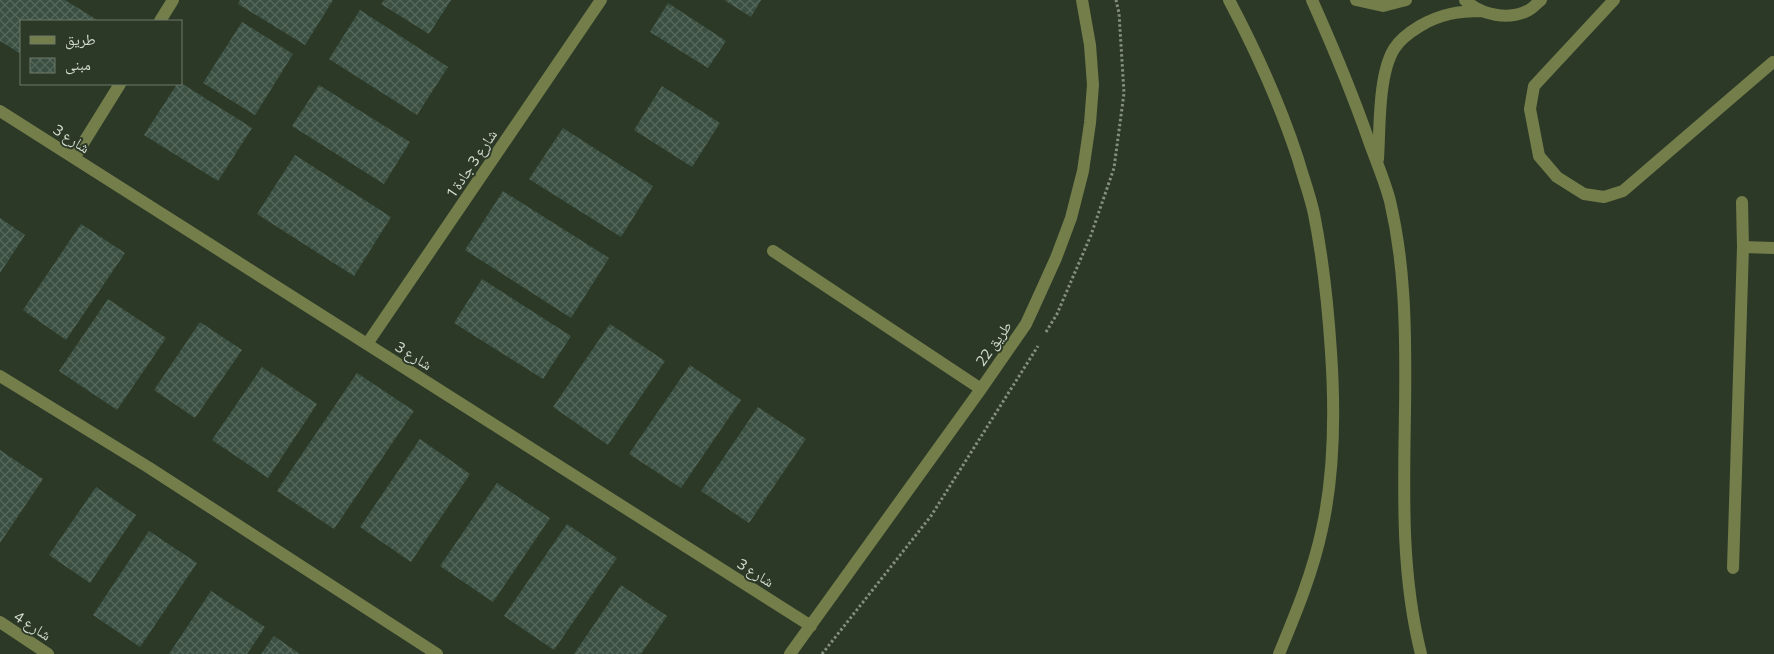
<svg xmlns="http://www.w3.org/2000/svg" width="1774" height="654" font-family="Commissioner,'Noto Naskh Arabic',sans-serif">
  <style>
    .building { fill: url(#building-cross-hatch) }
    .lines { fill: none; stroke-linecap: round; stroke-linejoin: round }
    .path { stroke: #848f80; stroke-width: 3; stroke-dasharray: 2.5 2.5; stroke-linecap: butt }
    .minor { stroke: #747e4b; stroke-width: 12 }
    .labels { text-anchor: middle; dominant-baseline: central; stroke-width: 4; stroke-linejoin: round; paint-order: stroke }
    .street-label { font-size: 15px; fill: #d2dbcf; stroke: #2c3927 }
  </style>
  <defs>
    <pattern id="building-cross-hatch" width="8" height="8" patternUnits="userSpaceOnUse" patternTransform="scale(1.25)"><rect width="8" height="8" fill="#3b5042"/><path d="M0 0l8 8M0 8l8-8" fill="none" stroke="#56695c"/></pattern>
  </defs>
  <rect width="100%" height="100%" fill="#2c3927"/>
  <!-- building -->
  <path class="building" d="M0,0H65L99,21H21V54L0,41Z
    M240,0H333L305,45L238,4Z
    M384,0H451L429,34L381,4Z
    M724,0H761L751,17Z
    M668,3L726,41L708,68L650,32Z
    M360,10L448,67L417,115L329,59Z
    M242,22L293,54L255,115L203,83Z
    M181,83L252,128L218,181L144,135L177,84Z
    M319,85L410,142L384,184L292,126Z
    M662,86L720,123L692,167L634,130Z
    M563,128L653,186L621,237L529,179Z
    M295,155L391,217L354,276L257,214Z
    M503,191L609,258L571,318L465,250Z
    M0,218L25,235L0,273Z
    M81,224L125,253L66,340L23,310Z
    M482,279L571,336L543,379L454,323Z
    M108,299L166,338L117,410L59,371Z
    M200,322L242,350L195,418L154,390Z
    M610,324L665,361L608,445L553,407Z
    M690,365L741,400L681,488L629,454Z
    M262,367L317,404L268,478L212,440Z
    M357,373L414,411L334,529L277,491Z
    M758,407L806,439L749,523L701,491Z
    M420,439L470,474L411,562L360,527Z
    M0,450L43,479L0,543Z
    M497,483L550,518L493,602L440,566Z
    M96,487L136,515L90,583L49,555Z
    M567,524L617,558L554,650L504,616Z
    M149,531L197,563L140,647L93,615Z
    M621,585L667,616L641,654H574Z
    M211,591L265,627L247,654H169Z
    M274,636L300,654H261Z"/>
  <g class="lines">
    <!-- path -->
    <path class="path" d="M1046,332L1057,314L1091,235L1114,168L1124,93L1119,13L1116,0
      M822,654L931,516L1038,346"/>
    <!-- minor -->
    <path class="minor" d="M1229,0C1256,51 1280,104 1298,159C1303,177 1310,195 1314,214C1323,259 1328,306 1331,352C1335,411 1335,471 1322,529C1313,572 1296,613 1279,654
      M1312,0C1333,47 1353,95 1370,144C1377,163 1385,182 1390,201C1397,231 1401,261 1403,291C1412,412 1391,535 1421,654
      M1356,0L1383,6L1406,0
      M1465,0C1481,15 1509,21 1529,10C1533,8 1537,3 1541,0
      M1614,0L1534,86L1530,109L1539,156L1557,177L1584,194L1604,197L1623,191L1773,62
      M160,21L173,0
      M0,111L811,626
      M74,158L120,84
      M1378,159C1380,129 1378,75 1394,49C1400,39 1410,32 1420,26C1440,14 1459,11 1482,11
      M1743,247L1774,248
      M773,251L981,389
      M367,344L601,0
      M0,376L148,467L437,654
      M1733,568L1743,247L1742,202
      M0,622L48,654
      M790,654L981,389L1026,324L1037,300L1056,258L1071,218L1083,171L1090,123L1093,85L1090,45L1082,0"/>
  </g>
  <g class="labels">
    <!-- street labels -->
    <g class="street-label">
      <text transform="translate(72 138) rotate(33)">شارع 3</text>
      <text transform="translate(471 163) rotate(-56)">شارع 3 جادة 1</text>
      <text transform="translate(993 343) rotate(-55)">طريق 22</text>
      <text transform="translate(414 355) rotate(32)">شارع 3</text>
      <text transform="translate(756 572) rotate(32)">شارع 3</text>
      <text transform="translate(33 625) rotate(33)">شارع 4</text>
    </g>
  </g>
  <!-- legend -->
  <rect x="20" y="20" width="162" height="65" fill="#2c3927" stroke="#6e7a6a"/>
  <rect x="30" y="36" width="25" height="8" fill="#747e4b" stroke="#6e7a6a"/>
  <text x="65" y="45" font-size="15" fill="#d2dbcf">طريق</text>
  <rect x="30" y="58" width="25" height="15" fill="url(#building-cross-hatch)" stroke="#6e7a6a"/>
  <text x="65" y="70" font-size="15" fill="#d2dbcf">مبنى</text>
</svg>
